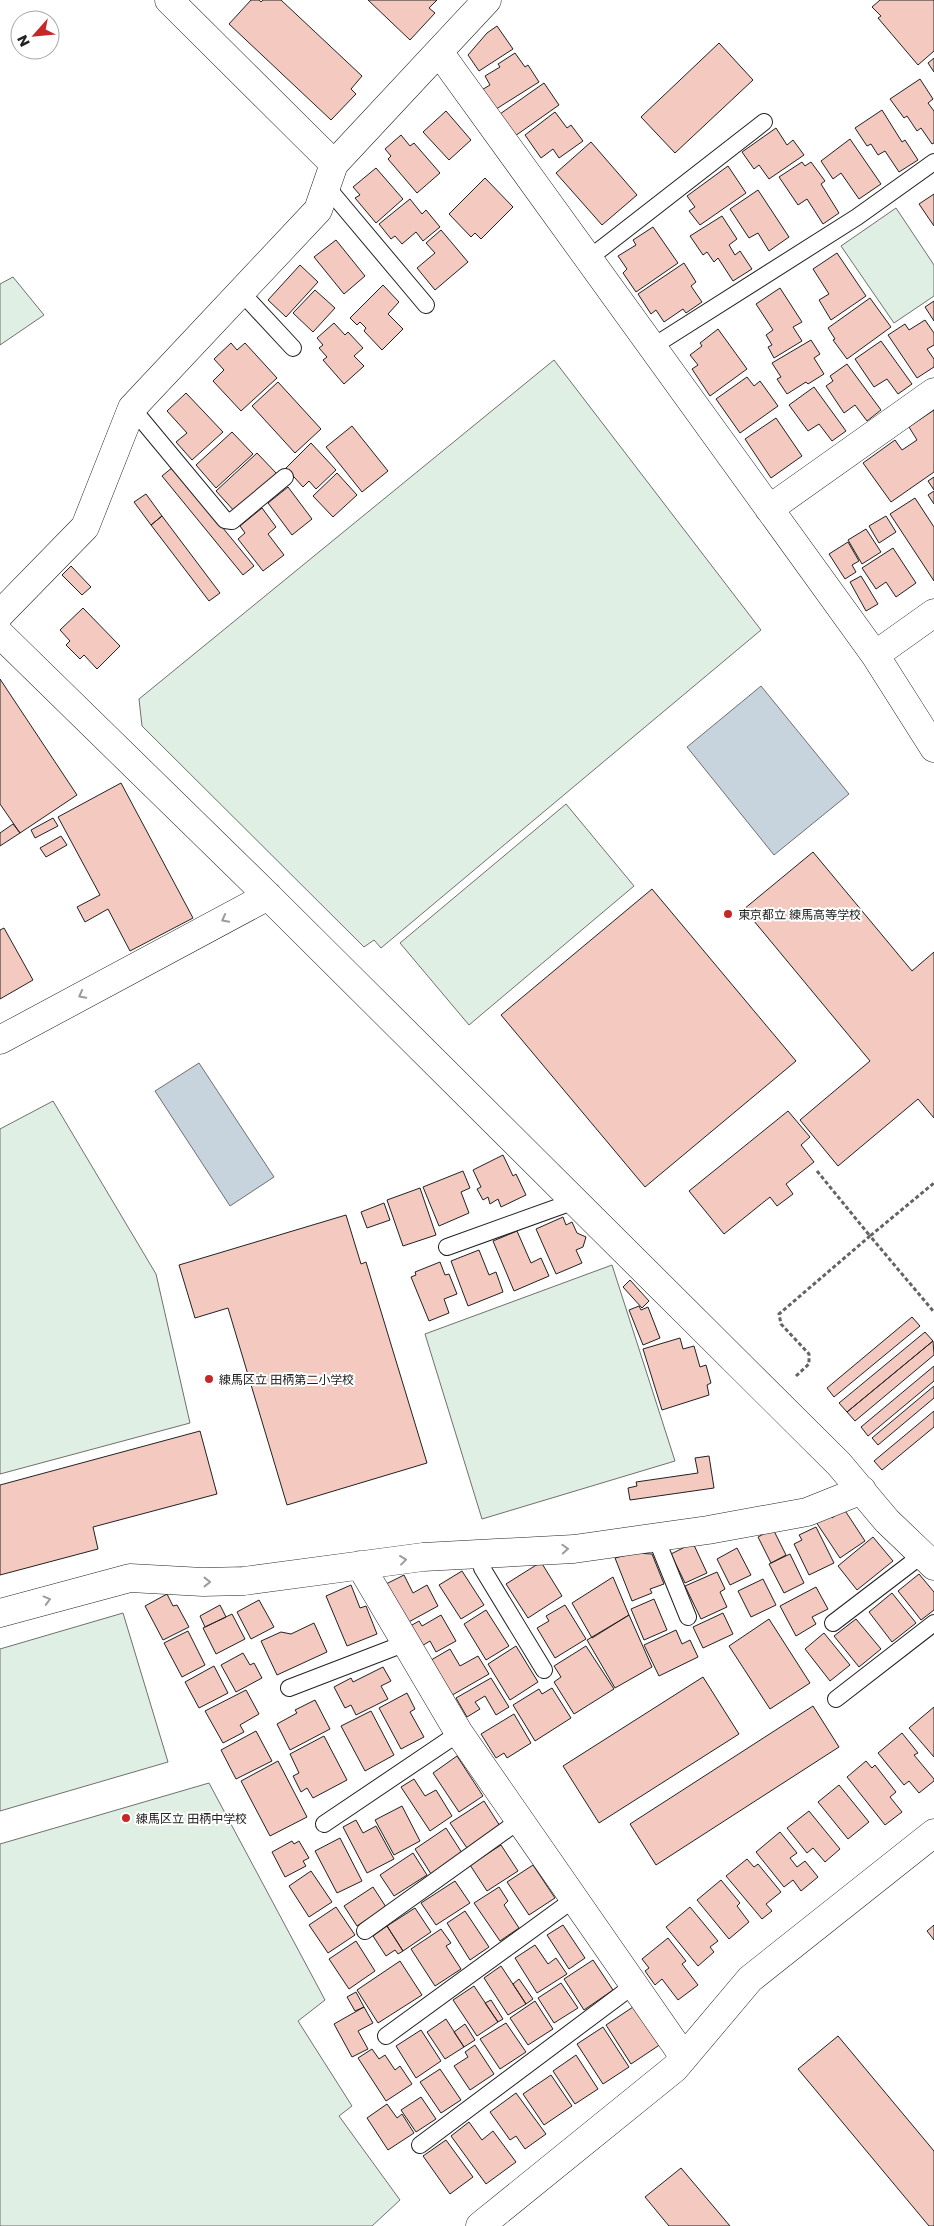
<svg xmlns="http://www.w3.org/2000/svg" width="934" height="2226" font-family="Poppins,'Noto Sans JP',sans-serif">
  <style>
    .green { fill: #e0efe3; stroke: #6f6f6f }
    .water { fill: #c7d3dd; stroke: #6f6f6f }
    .building { fill: #f3c9c0; stroke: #222 }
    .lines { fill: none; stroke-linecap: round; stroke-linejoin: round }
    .lane-casing { stroke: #222; stroke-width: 18 }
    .street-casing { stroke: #222; stroke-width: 29 }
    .path { stroke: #646464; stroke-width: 3; stroke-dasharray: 4 2.5; stroke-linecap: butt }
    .lane { stroke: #fff; stroke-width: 16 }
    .street { stroke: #fff; stroke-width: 28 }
    .oneway { stroke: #9c9c9c }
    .poi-dot { fill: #c62828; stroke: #fff; stroke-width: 2 }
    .labels { text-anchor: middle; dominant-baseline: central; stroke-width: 4; stroke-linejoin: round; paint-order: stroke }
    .poi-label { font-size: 12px; fill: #222; stroke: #fff; text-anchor: start }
  </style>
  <rect width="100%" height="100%" fill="#fff"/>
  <!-- green -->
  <path class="green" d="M896,208L934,265V296L894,323L841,246Z
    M13,277L44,315L0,345V284Z
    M554,360L761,630L381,948L374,940L364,947L142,726L139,699Z
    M566,804L634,886L469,1025L400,943Z
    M53,1101L156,1274L190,1423L0,1474V1129Z
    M612,1265L675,1461L482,1519L425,1334Z
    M123,1613L168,1762L0,1811V1649Z
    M209,1783L325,2000L298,2021L352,2106L339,2116L400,2200L372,2226H0V1844Z"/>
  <!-- water -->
  <path class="water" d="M761,686L849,794L774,855L687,747Z
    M199,1063L274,1177L230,1206L155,1091Z"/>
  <!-- building -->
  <path class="building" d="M251,0H259L261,2L263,0H281L362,76L351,89L356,94L331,120L229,24Z
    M368,0H437L429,8L435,13L410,40Z
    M880,0H934V51L918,65L878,18L881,16L872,7Z
    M497,26L513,49L479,71L468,55L487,33Z
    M719,43L753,80L675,153L641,117Z
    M515,53L525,67L528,65L539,82L493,111L480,91L490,85L485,76L500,67L498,64Z
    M934,58V72L928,63Z
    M920,79L933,99L928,103L934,111V143L932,144L921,128L917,131L907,116L904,118L890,99Z
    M544,83L559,105L515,136L500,114Z
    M882,110L902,142L905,140L918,160L899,172L885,151L878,155L871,144L867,146L855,128Z
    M446,111L471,140L449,160L423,132Z
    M555,112L567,128L571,125L583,141L559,158L553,149L541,158L525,135Z
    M776,128L787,145L793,140L804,155L769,179L759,165L754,169L742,152Z
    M401,135L410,146L414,143L440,173L417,193L388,159L391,156L385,149Z
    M850,139L881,184L859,199L841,173L833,179L821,161Z
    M591,142L637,195L602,225L556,173Z
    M802,162L805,166L811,162L825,181L821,184L839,213L823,224L807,199L798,205L779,177Z
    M728,166L746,193L700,225L689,211L695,207L687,196Z
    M376,168L403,199L376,223L355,198L360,195L353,187Z
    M485,178L513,207L481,239L475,233L471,237L449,214Z
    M758,190L789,237L769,251L758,233L749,238L730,209Z
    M934,194V226L919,204Z
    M410,199L422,214L426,210L440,227L423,241L416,232L402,244L395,236L391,239L379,224Z
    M722,216L737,239L729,245L735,255L740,251L752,269L733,281L718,258L714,262L707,252L703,255L690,236Z
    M653,227L678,263L636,292L623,273L627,269L618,256L636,245L633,240Z
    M441,230L468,262L435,290L417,268L435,253L426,243Z
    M336,240L365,276L344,294L314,257Z
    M837,253L866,296L831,320L819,300L829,294L813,269Z
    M684,263L696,282L691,286L702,302L686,313L683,309L664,322L656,310L651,314L638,294Z
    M300,265L318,282L286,317L268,300Z
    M383,285L399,302L388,314L403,329L382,350L364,331L366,328L360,322L357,325L350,318Z
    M780,288L802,322L793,327L802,341L774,358L768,347L772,345L766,335L773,330L756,304Z
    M315,290L335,308L313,332L293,313Z
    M870,298L891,327L847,359L833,340L835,339L828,328Z
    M934,301V321L925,307Z
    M925,320L934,333V345L927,349L934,359V367L917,378L888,335L905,324L909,330Z
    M334,323L345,335L348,332L363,348L354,356L364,366L344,384L323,360L327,357L319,348L323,345L317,338Z
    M718,329L747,369L710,396L692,369L698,365L690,355L702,346L700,343Z
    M811,340L820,354L814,358L824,374L808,384L806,382L787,394L777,379L781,377L772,363Z
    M881,341L912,384L898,394L887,379L874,387L855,359Z
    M231,343L237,350L245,343L277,378L241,411L213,381L224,370L214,359Z
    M847,364L881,410L867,421L855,405L844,413L826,386L833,381L830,376Z
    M747,377L754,386L760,381L778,406L740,433L716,399Z
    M278,382L321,429L295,453L252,406Z
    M814,387L846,431L832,441L819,424L808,431L789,405Z
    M186,393L223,432L192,460L176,442L187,433L167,411Z
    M934,410V472L891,502L863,463L895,440L902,450L917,440L909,427Z
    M776,418L802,456L771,478L745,439Z
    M352,426L388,471L362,492L326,447Z
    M232,432L253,454L216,488L196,465Z
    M311,443L336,470L316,489L309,481L303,487L286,468Z
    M257,453L277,474L236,513L216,491Z
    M173,467L254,566L243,575L162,476Z
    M337,473L357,495L333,517L313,496Z
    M934,477V490L928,481Z
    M288,487L312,519L292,535L268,503Z
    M934,491V504L928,495Z
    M146,494L162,516L151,525L134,502Z
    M915,498L934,527V581L890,514Z
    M262,508L276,527L268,534L284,555L263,571L238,539L245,533L240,526Z
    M162,516L220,593L209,601L151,525Z
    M886,516L896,532L879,543L869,526Z
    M866,529L881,552L862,564L848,540Z
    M848,542L859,561L852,565L856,572L845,579L829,554Z
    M893,548L916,583L896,597L886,582L876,589L862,568Z
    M71,566L91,587L82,595L62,575Z
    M861,576L878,604L866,611L850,582Z
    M83,608L120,646L97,669L84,655L80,659L66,645L70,641L60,630Z
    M0,679L77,795L20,833L0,804Z
    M121,783L193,918L130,951L108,909L85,922L77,907L100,895L58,817Z
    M53,818L58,826L35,838L31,830Z
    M13,824L20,833L0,846V833Z
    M61,836L67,845L46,857L40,848Z
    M813,852L912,971L934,952V1118L918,1099L838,1166L800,1120L870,1061L744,909Z
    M652,889L796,1061L645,1187L501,1015Z
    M4,928L33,980L0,999V930Z
    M788,1111L810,1137L801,1145L814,1162L786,1184L793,1194L777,1206L770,1197L724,1234L689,1191Z
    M503,1155L513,1176L516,1174L526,1195L501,1207L498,1199L490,1204L488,1197L483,1200L477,1189L481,1187L473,1170Z
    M463,1171L470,1188L461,1192L469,1213L439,1226L423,1187Z
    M420,1188L436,1235L403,1246L387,1200Z
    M384,1203L390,1220L367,1228L361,1212Z
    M346,1215L361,1264L366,1262L427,1463L287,1505L228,1308L195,1318L179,1265Z
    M563,1217L566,1225L572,1222L577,1233L586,1237L583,1247L576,1250L582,1263L556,1274L536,1229Z
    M517,1231L531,1263L541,1258L549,1276L514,1291L493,1241Z
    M479,1250L489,1275L496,1272L503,1292L468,1306L451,1261Z
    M440,1262L445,1275L449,1274L457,1294L444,1299L449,1313L429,1321L411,1277L416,1275L415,1272Z
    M630,1280L649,1301L642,1308L623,1287Z
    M639,1306L641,1310L648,1307L660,1338L643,1345L629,1310Z
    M912,1317L920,1326L834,1397L827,1388Z
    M925,1332L933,1341L847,1412L839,1403Z
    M680,1338L683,1349L694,1346L700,1367L706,1365L711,1383L707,1385L709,1395L662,1410L643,1349Z
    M933,1341L934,1355L855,1421L847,1412Z
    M934,1366V1381L868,1436L861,1427Z
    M934,1386V1398L878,1445L872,1438Z
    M934,1411V1427L882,1470L874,1461Z
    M200,1431L217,1494L93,1527L98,1549L0,1575V1485Z
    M709,1456L714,1488L630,1500L628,1488L637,1486L636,1482L698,1473L695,1458Z
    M844,1509L865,1541L840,1558L816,1522L829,1513L832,1518Z
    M816,1527L834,1563L809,1575L794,1544L802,1540L799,1535Z
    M773,1529L786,1555L771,1563L758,1537Z
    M873,1537L893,1561L857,1590L838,1566Z
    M693,1543L707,1573L685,1583L671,1554Z
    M737,1548L751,1575L730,1585L717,1559Z
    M635,1553L652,1554L664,1584L650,1589L652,1593L632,1601L615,1558Z
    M790,1554L804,1583L784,1593L769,1564Z
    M541,1562L562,1596L528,1618L506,1584Z
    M462,1571L484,1605L461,1619L439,1585Z
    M717,1572L725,1589L720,1592L727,1607L701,1619L685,1586Z
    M919,1574L934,1592V1610L921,1620L898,1591Z
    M404,1575L413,1593L427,1585L438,1606L405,1624L380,1587Z
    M613,1577L629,1615L592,1638L572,1603Z
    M763,1579L776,1605L751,1617L738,1591Z
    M351,1585L360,1608L366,1606L377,1634L347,1646L326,1596Z
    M816,1587L828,1609L812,1617L816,1624L796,1636L780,1606Z
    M892,1593L916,1623L892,1642L869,1612Z
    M167,1594L173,1606L177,1605L189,1627L163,1640L145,1606Z
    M654,1599L667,1630L644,1640L631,1609Z
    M259,1600L274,1627L251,1639L237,1612Z
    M220,1605L226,1617L205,1627L200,1616Z
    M565,1605L586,1639L555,1658L537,1628L549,1621L546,1616Z
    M486,1610L509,1646L486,1660L464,1624Z
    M723,1613L733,1634L703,1648L693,1627Z
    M232,1614L245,1639L216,1654L203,1628Z
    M441,1615L456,1641L436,1652L430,1641L417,1649L405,1629L419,1621L422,1626Z
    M629,1615L652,1667L615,1688L587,1640Z
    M769,1619L810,1683L770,1709L729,1646Z
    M856,1619L881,1649L859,1667L834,1636Z
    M314,1623L327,1652L277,1675L261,1641L281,1632L291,1634Z
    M676,1630L682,1644L690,1640L698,1657L659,1676L644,1645Z
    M188,1631L205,1665L182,1677L164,1643Z
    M824,1633L850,1665L830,1681L805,1649Z
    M516,1646L538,1682L510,1700L488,1664Z
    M586,1646L614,1689L574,1714L554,1682L561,1677L554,1666Z
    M450,1649L460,1666L478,1656L489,1674L447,1698L426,1663Z
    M243,1653L250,1665L254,1663L262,1678L236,1692L221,1665Z
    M214,1666L228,1693L199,1708L185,1682Z
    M383,1667L391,1681L381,1686L388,1699L356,1715L351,1705L345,1708L334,1687L351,1678L353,1682Z
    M703,1677L739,1734L599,1823L563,1766Z
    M491,1678L509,1707L496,1715L485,1696L475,1702L480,1709L467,1717L456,1698Z
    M552,1688L571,1718L535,1741L513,1705L539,1689L542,1694Z
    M246,1690L259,1714L240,1725L244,1732L223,1743L205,1711Z
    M407,1693L415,1709L410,1712L424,1737L401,1749L379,1708Z
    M315,1700L330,1729L290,1750L277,1724L297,1713L295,1710Z
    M813,1706L839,1747L656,1865L630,1824Z
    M934,1707V1757L909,1728Z
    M371,1711L394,1755L365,1771L341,1726Z
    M514,1714L531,1743L507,1758L504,1753L496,1758L481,1734Z
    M256,1731L272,1761L236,1779L221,1750Z
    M902,1733L918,1753L914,1755L934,1779V1781L919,1793L909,1781L904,1785L878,1753Z
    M324,1736L347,1780L313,1798L307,1788L301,1792L293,1776L299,1773L290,1754Z
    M457,1756L483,1796L459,1812L433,1773Z
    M278,1761L307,1817L270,1836L241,1781Z
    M866,1761L872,1768L875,1765L896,1792L890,1797L902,1812L885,1825L847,1777Z
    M414,1779L425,1796L436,1790L452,1816L430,1831L401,1787Z
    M839,1785L869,1822L848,1839L818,1802Z
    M484,1801L500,1826L467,1848L450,1823Z
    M402,1806L420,1841L394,1855L375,1820Z
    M809,1811L840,1849L825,1862L813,1848L807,1853L787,1828Z
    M356,1820L363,1833L376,1826L394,1859L367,1873L343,1827Z
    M446,1828L462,1853L431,1874L415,1849Z
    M780,1832L797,1853L790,1858L797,1867L805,1861L818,1877L801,1891L793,1880L784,1887L756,1852Z
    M340,1838L362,1881L337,1893L315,1851Z
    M292,1841L294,1844L299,1841L309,1858L303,1861L306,1866L285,1877L272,1852Z
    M501,1845L518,1871L487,1891L470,1865Z
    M413,1853L427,1875L394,1896L380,1875Z
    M747,1859L754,1867L758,1864L781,1892L766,1904L772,1911L762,1919L726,1876Z
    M533,1865L555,1898L529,1915L507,1882Z
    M311,1871L332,1902L309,1917L289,1886Z
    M721,1880L740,1903L737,1906L749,1922L729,1939L697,1900Z
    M455,1881L470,1903L436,1925L421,1903Z
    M373,1887L386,1907L357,1926L344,1906Z
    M499,1887L508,1901L504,1905L519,1928L500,1941L474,1903Z
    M336,1907L355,1935L328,1953L309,1925Z
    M690,1907L718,1941L710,1947L714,1952L698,1966L666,1927Z
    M415,1908L431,1932L403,1951L387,1926Z
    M465,1911L489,1947L470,1960L447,1923Z
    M563,1925L585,1958L569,1969L547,1935Z
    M934,1925V1940L927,1931Z
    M387,1926L403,1951L398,1954L395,1950L386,1956L373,1936Z
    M441,1929L451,1943L446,1946L461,1969L435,1986L411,1949Z
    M668,1938L686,1961L682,1964L698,1985L678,2000L662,1979L655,1985L645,1971L649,1968L642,1959Z
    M356,1941L375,1971L349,1989L329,1959Z
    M535,1945L548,1964L556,1958L567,1974L537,1993L515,1958Z
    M593,1960L613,1990L584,2010L564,1979Z
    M400,1961L422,1995L378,2023L357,1990Z
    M501,1966L526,2004L508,2015L484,1978Z
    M519,1979L533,1999L526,2004L513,1984Z
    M561,1983L578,2008L554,2023L538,1998Z
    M474,1986L498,2022L477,2036L453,2000Z
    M356,1992L364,2007L355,2011L347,1997Z
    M491,2000L503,2019L498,2022L485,2003Z
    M535,2001L553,2029L528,2045L510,2018Z
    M636,2005L661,2044L631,2064L606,2025Z
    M364,2007L373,2023L358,2031L368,2049L352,2057L334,2024Z
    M446,2019L464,2047L445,2059L427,2032Z
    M506,2023L526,2052L500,2069L480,2039Z
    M465,2024L475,2040L464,2047L454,2032Z
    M603,2027L629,2067L603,2084L577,2044Z
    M421,2030L441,2061L416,2078L396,2046Z
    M838,2036L934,2151V2226H929L798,2069Z
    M475,2045L494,2074L470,2090L454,2066L468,2057L465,2052Z
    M372,2049L379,2059L385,2055L395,2070L400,2066L412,2084L386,2101L358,2058Z
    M576,2055L598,2089L575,2104L553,2071Z
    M440,2069L461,2100L441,2113L420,2082Z
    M551,2075L572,2106L544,2125L523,2094Z
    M516,2093L546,2134L525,2149L516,2136L510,2140L490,2112Z
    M421,2097L436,2119L416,2132L401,2110Z
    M387,2104L397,2118L402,2114L414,2133L388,2150L367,2118Z
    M469,2122L482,2140L493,2131L516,2162L486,2184L451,2136Z
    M446,2140L473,2177L450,2194L423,2156Z
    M681,2168L730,2226H669L645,2197Z"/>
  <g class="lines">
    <defs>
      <path id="lane" d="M326,186L426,305
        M588,259L764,122
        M241,292L293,348
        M652,347L857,217L934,162
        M132,408L225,520L232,521L285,477
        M447,1247L575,1201
        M658,1537L660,1548L688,1617
        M481,1554L482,1568L544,1670
        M833,1623L922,1555
        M289,1688L406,1643
        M836,1699L934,1623
        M324,1824L459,1733
        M365,1931L520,1820
        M386,2036L574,1899
        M420,2145L634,1985"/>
      <path id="street" d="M169,0L334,164
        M439,52L875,655L934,748
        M769,509L934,392
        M0,614L85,527L132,408L318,210L334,164L487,0
        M0,634L268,896L839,1464L887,1521L934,1566
        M875,655L934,613
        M0,1040L268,896
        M360,1565L459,1733L684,2057
        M0,1613L130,1578L203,1582L244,1581L423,1557L574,1549L708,1530L807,1512L862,1490
        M480,2226L675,2068L750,1979L934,1833"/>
    </defs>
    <!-- lane casing -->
    <use href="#lane" class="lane-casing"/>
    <!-- street casing -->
    <use href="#street" class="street-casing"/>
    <!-- path -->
    <path class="path" d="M817,1171L870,1236L934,1183
      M796,1376L809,1364V1354L781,1324L779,1314L870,1236L934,1312"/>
    <!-- lane -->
    <use href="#lane" class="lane"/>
    <!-- street -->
    <use href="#street" class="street"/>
  </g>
  <!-- one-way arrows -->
  <defs><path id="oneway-chevron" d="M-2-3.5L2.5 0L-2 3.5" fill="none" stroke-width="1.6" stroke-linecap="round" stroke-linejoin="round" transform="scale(1.25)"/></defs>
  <g class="oneway">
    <use href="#oneway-chevron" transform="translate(225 919) rotate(152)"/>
    <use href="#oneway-chevron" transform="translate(82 995) rotate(152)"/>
    <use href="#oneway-chevron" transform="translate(565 1549) rotate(-3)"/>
    <use href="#oneway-chevron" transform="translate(403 1560) rotate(-7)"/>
    <use href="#oneway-chevron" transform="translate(207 1582)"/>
    <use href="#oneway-chevron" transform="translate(47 1600) rotate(-15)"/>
  </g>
  <!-- markers -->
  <g class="poi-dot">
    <circle cx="728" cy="914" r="5"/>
    <circle cx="209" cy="1379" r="5"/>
    <circle cx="126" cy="1818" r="5"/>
  </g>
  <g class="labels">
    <!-- poi labels -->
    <g class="poi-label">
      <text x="738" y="914">東京都立 練馬高等学校</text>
      <text x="219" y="1379">練馬区立 田柄第二小学校</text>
      <text x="136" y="1818">練馬区立 田柄中学校</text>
    </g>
  </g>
  <!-- north arrow -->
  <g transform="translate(35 35) rotate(243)"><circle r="24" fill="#ffffff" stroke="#a7a7a7"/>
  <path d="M0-4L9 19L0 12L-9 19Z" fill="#c62828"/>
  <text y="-8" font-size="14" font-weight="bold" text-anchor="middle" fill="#222222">N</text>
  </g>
</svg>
